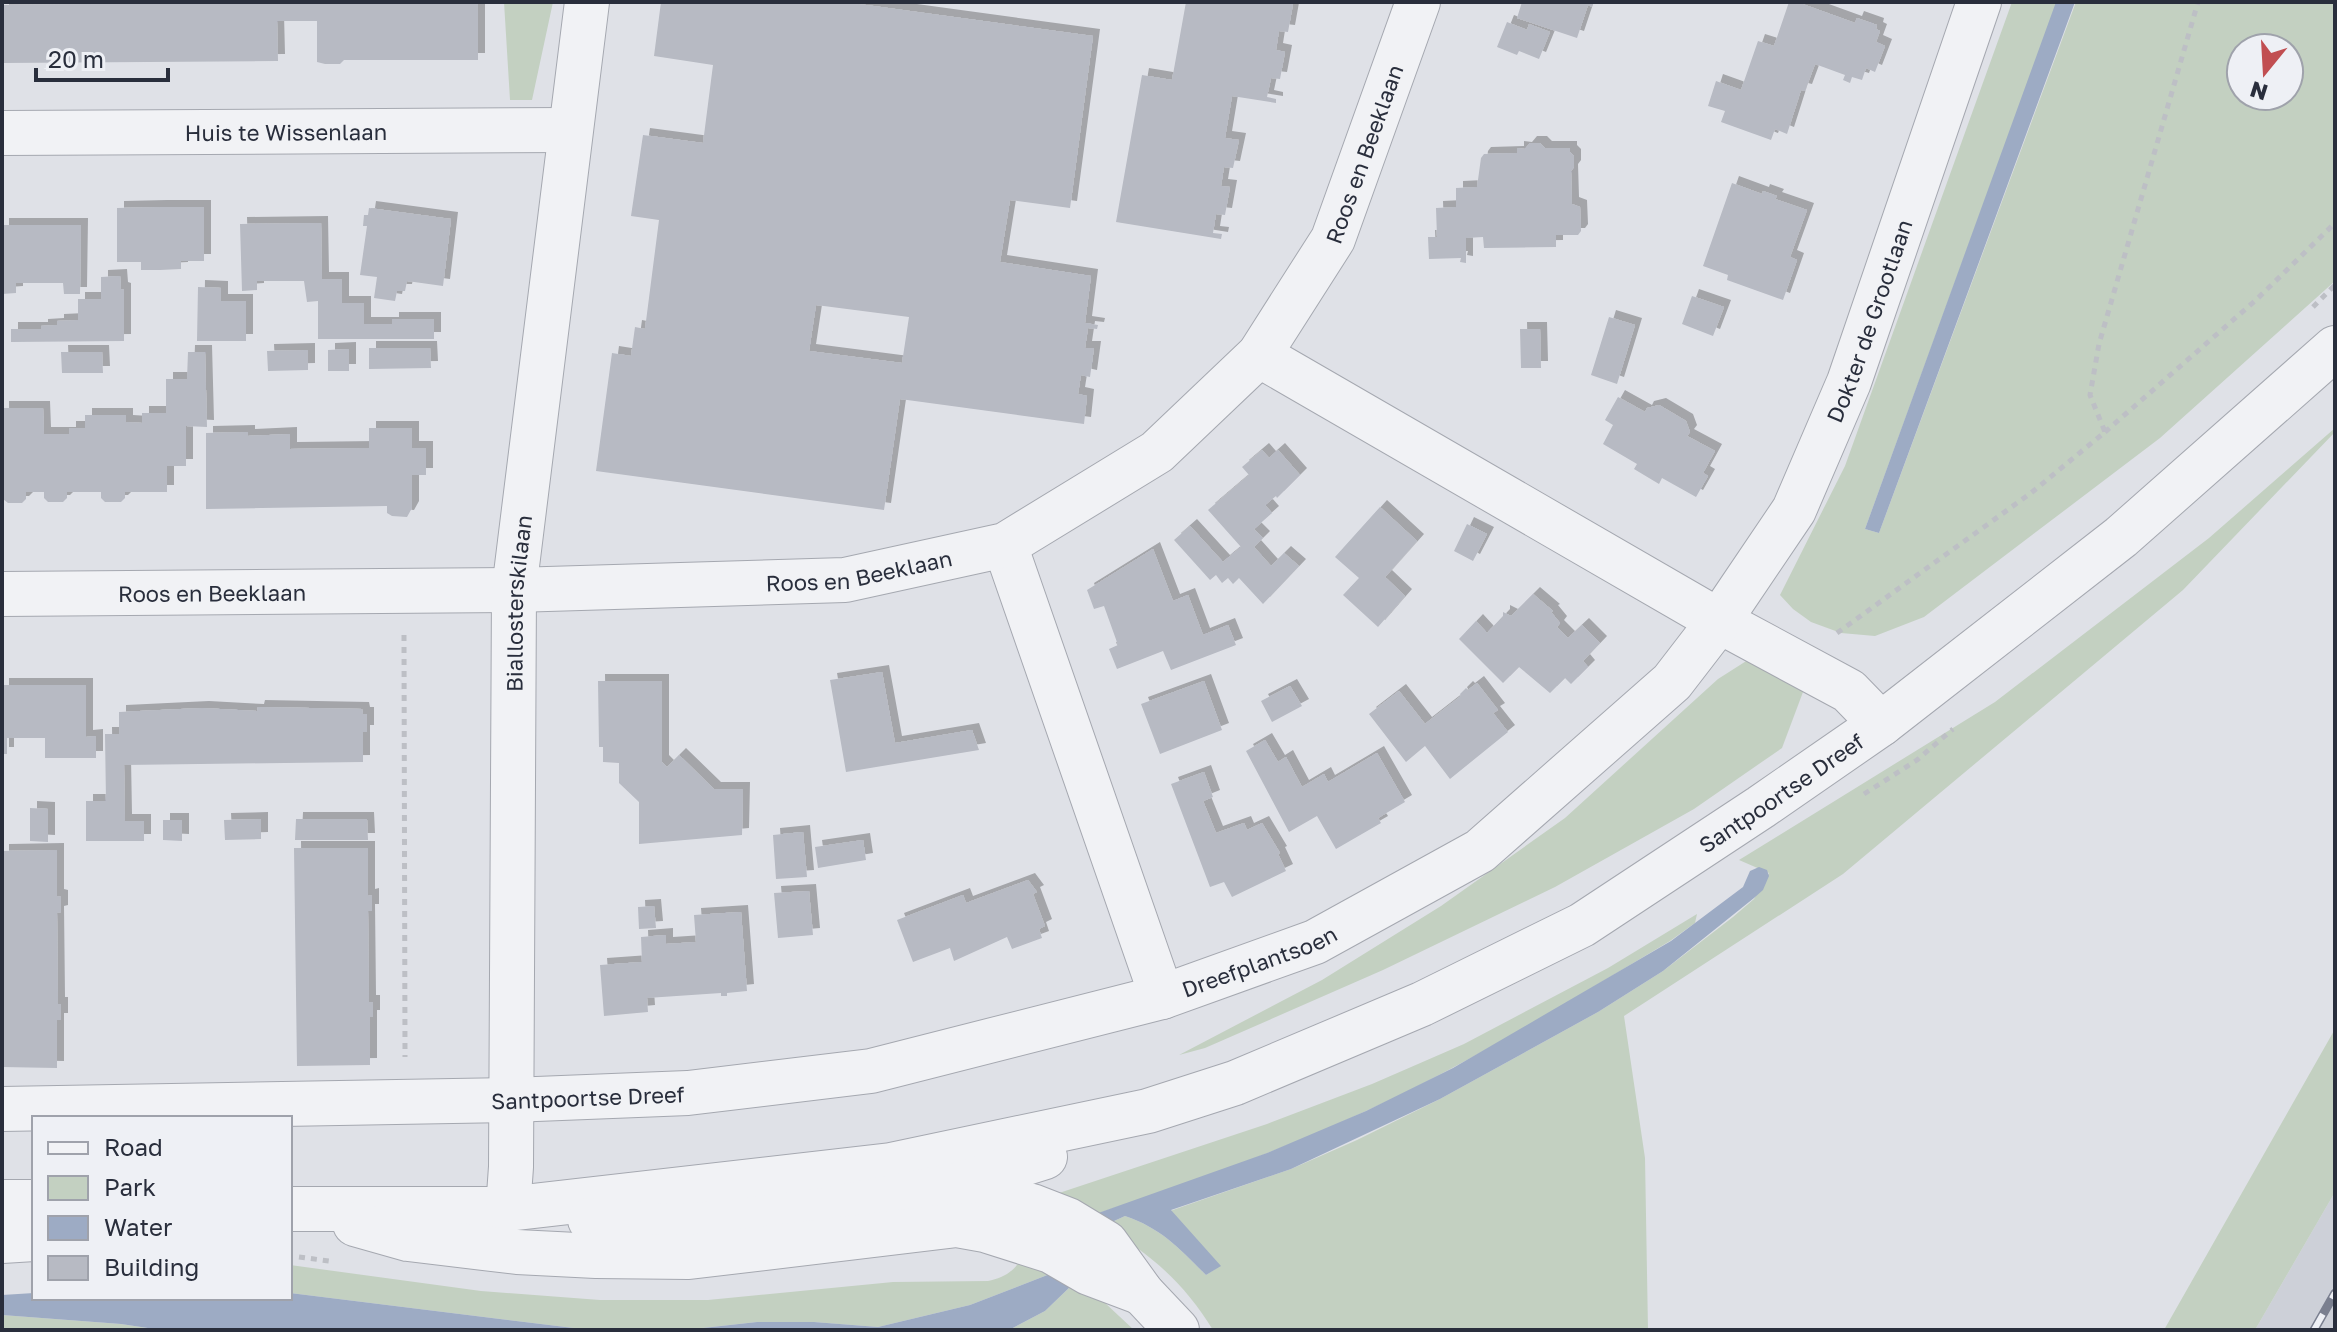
<svg xmlns="http://www.w3.org/2000/svg" width="2337" height="1332" font-family="'Golos Text',sans-serif">
  <style>
    .built { fill: #cdd0d8 }
    .green { fill: #c3d0c1; fill-rule: evenodd }
    .water { fill: #9dabc4 }
    .building { fill: #b7bac3; fill-rule: evenodd; filter: url(#shadow) }
    .lines { fill: none; stroke-linecap: round; stroke-linejoin: round }
    .minor-casing { stroke: #a5a8b0; stroke-width: 46 }
    .path { stroke: #bdbfc5; stroke-width: 5; stroke-dasharray: 6 6; stroke-linecap: butt }
    .minor { stroke: #f1f2f5; stroke-width: 44 }
    .rail-casing { stroke: #7a7f8f; stroke-width: 9 }
    .rail { stroke: #eef0f5; stroke-width: 6; stroke-dasharray: 18; stroke-linecap: butt }
    .labels { text-anchor: middle; dominant-baseline: central; stroke-width: 6; stroke-linejoin: round; paint-order: stroke }
    .street-label { font-size: 22px; fill: #292e3c; stroke: #eef0f5 }
  </style>
  <defs>
    <filter id="shadow"><feDropShadow dx="7" dy="-7" stdDeviation="0" flood-color="#0004"/></filter>
  </defs>
  <rect width="100%" height="100%" fill="#dfe1e7"/>
  <!-- built -->
  <path class="built" d="M2335,1192V1330H2255Z"/>
  <!-- green -->
  <path class="green" d="M504,2H553L532,100H510Z
    M2012,2H2057L1865,529L1879,533L2076,2H2335V281L2160,438L1924,617L1875,636L1841,633L1811,622L1793,609L1780,595L1845,466ZM2241,48H2289V96H2241Z
    M2335,428V432L2183,590L1843,874L1624,1016L1645,1158L1648,1330H1213C1185,1284 1150,1253 1103,1226L1125,1216C1161,1228 1180,1249 1206,1275L1220,1266L1170,1211L1291,1169L1357,1140L1440,1099L1598,1012L1663,971L1733,917L1754,899L1769,873L1739,860L1995,702L2209,538Z
    M1751,658L1800,686L1803,692L1782,748L1694,809L1555,887L1383,970L1205,1048L1179,1055L1322,980L1441,906L1565,818L1718,679Z
    M1697,914L1695,923L1670,941C1571,1000 1472,1062 1366,1111C1276,1153 1181,1186 1087,1217L1047,1197L1267,1124L1372,1084L1464,1044L1608,968Z
    M2335,1029V1192L2255,1330H2164Z
    M1022,1256L1050,1274L970,1305L878,1327L814,1322H757L694,1329L590,1330L290,1293V1265L481,1291L600,1300H708L893,1282L988,1281C1003,1278 1016,1271 1022,1256Z
    M1071,1286L1104,1302L1134,1330H1009L1045,1311Z
    M2,1315L121,1324L161,1330H2Z"/>
  <!-- water -->
  <path class="water" d="M2056,2H2075L1879,533L1865,529Z
    M1759,867L1767,870L1769,876L1763,890L1754,898L1663,971L1598,1012L1440,1099L1291,1169L1171,1210L1221,1266L1206,1275C1180,1249 1161,1228 1125,1216L1103,1226L1071,1286L1045,1311L1009,1330H637L694,1329L757,1322H814L878,1327L970,1305L1050,1274L1087,1217L1267,1153L1366,1111L1453,1068L1671,941L1743,887L1750,871Z
    M34,1293V1298H290V1293L590,1330H161L121,1324L2,1315V1295Z"/>
  <!-- building -->
  <path class="building" d="M276,2H478V60H344L340,64H325L317,62V21H277L278,61L2,63V5Z
    M661,2H844L1093,36L1070,208L1010,200L1000,262L1091,276L1085,323L1098,325L1097,329L1088,328L1085,348H1094L1090,377L1081,375L1078,394L1087,396L1084,424L900,399L884,510L596,471L612,353L631,356L635,327L645,329L659,220L631,216L643,135L703,143L713,65L654,56ZM816,305L909,317L902,363L809,351Z
    M1186,2L1293,4L1288,32L1279,31L1276,50L1285,52L1280,79L1271,78L1267,97L1276,99V103L1232,96L1225,138L1239,140L1233,168L1224,167L1221,186L1230,187L1225,215L1216,214L1213,233L1222,234L1221,239L1116,222L1142,75L1172,80Z
    M1522,2H1594L1592,7L1588,5L1577,38L1517,18Z
    M1789,2H1797L1855,23L1857,18L1877,25L1876,29L1880,31L1876,42L1885,46L1875,72L1866,68L1862,80L1852,77L1850,83L1843,80L1845,75L1815,64L1805,91L1801,90L1787,134L1775,129L1771,140L1721,122L1725,111L1708,106L1716,81L1741,90L1758,41L1774,46Z
    M1507,22L1527,30L1529,24L1550,32L1539,59L1519,51L1517,55L1497,47Z
    M1530,143H1540L1545,148H1570V152L1574,156V167L1571,171L1572,204L1580,207L1581,231L1578,235H1556V247L1484,248L1483,237L1466,238V263L1460,262L1461,258L1429,259L1428,237H1437L1436,208L1456,207V188L1477,187L1481,158L1484,154L1517,153V148L1525,149Z
    M1732,183L1762,194L1763,191L1777,196L1775,199L1807,210L1790,257L1797,260L1783,300L1727,280L1728,275L1703,266Z
    M160,207H204V261H181V269L160,270H141V262H117V208Z
    M369,208L451,219L443,286L407,281L405,291H397L395,301L374,298L377,277L360,275L367,226H363L364,215H368Z
    M321,223L322,279H342V303H364V324H392V319H434V339H318V301L307,302L304,281H257V290L242,291L240,224Z
    M2,225H81L80,294H64L63,283H16V293L2,294Z
    M120,276L121,289L124,290V341L11,342V329H41V326L57,325V321L78,320V299H101V277Z
    M198,287L221,288V301H246V341H197Z
    M1692,296L1724,307L1713,336L1682,324Z
    M1609,317L1635,325L1617,384L1591,375Z
    M1520,329H1540L1541,368H1521Z
    M369,348H430L431,368L369,369Z
    M349,349V371H328V350Z
    M308,350V370L268,371L267,351Z
    M61,352H102L103,373H62Z
    M188,352H205L207,427L186,426V466H167V492H125V498L121,502H105L101,498V492H67V498L63,502H48L44,498V492H26V499L22,503H8L3,499L2,408H43L44,434H69V428H85V415H126V422L142,423V413H166V379H187Z
    M1618,397L1645,412L1647,408L1659,405L1686,421L1690,432L1687,436L1715,451L1703,473L1708,476L1696,497L1662,478L1659,484L1634,469L1637,464L1603,444L1613,425L1605,420Z
    M369,428H412V448H426V475H412V508L407,517L392,516L387,513V506L206,509V433L248,432V436L290,434V449L369,448Z
    M1262,450L1269,458L1278,450L1300,475L1277,498L1276,496L1265,505L1272,513L1254,529L1263,538L1254,547L1271,566L1284,553L1299,566L1263,604L1239,578L1233,584L1228,578L1222,583L1216,575L1210,580L1174,540L1190,526L1223,562L1241,547L1208,510L1249,475L1242,467Z
    M1380,507L1417,541L1385,577L1405,596L1378,627L1343,595L1359,578L1335,557Z
    M1467,524L1487,534L1473,561L1454,551Z
    M1153,549L1173,601L1188,595L1203,635L1228,625L1236,645L1171,670L1163,651L1117,669L1109,649L1118,645L1104,606L1094,609L1087,590Z
    M1533,594L1553,611L1551,612L1560,623L1557,627L1568,638L1582,625L1600,643L1583,661L1588,667L1571,684L1565,678L1550,693L1519,667L1503,683L1459,639L1476,621L1487,633L1503,616V612L1511,616Z
    M882,672L895,743L972,730L979,750L846,772L830,680Z
    M598,681H662V762L667,767L679,755L714,789H743L742,835L639,844V802L619,783V763L603,762V747H599Z
    M1204,681L1222,730L1160,754L1141,704Z
    M1477,683L1498,710L1493,713L1508,732L1450,779L1425,746L1406,762L1369,714L1399,691L1425,724L1461,696L1460,694L1466,688L1468,690Z
    M2,685H86V737L96,736V758H45V738H7V754H2Z
    M1290,686L1302,706L1272,722L1261,701Z
    M258,707L362,709L363,714H367V732H363V762L124,765L125,821H144V841H86V801H106L105,734H119V712L202,708L257,711Z
    M1265,740L1278,762L1286,757L1302,787L1324,774L1328,782L1377,753L1405,802L1378,818L1381,823L1336,849L1317,816L1289,832L1246,751Z
    M1204,772L1213,797L1203,801L1216,833L1244,823L1247,830L1262,823L1280,853L1278,854L1286,871L1232,897L1224,882L1210,887L1171,784Z
    M30,808L48,809V842L30,841Z
    M261,819V839L225,840L224,820Z
    M296,819H367L368,840H295Z
    M163,820H182V841L163,840Z
    M803,832L807,877L776,879L773,835Z
    M863,840L866,860L818,868L815,847Z
    M294,848H368V896L372,895V911H368L369,1002H373V1017H370V1065L297,1066Z
    M57,850V896L61,897V912L57,913L58,1004H61V1020H57V1068L2,1067V851Z
    M1028,880L1037,892L1033,894L1045,926L1039,929L1042,938L1012,949L1007,937L954,961L950,948L913,962L897,920L963,895L966,903Z
    M809,891L813,935L778,938L774,893Z
    M654,906L656,928L639,929L638,907Z
    M741,912L747,991L727,993V996H721V993L647,998L648,1012L604,1016L600,965L642,962L641,937L666,935V944L696,942L694,915Z"/>
  <g class="lines">
    <defs>
      <g id="minor">
        <path id="s1" d="M2,133L569,130"/>
        <path d="M1259,355L1719,621L1849,691L1881,724"/>
        <path id="s2" d="M1005,545L1162,997L1315,942L1480,851L1672,682L1719,621L1794,510L1849,382L1979,2"/>
        <path id="s3" d="M2,594L514,590L845,580L1005,545L1157,452L1259,355L1333,239L1418,2"/>
        <path id="s4" d="M2,1109L511,1100L688,1093L871,1071L1162,997"/>
        <path d="M953,1183L1032,1206L1068,1220L1106,1243L1142,1293L1177,1330"/>
        <path d="M2,1202H34"/>
        <path id="s5" d="M290,1209H508L891,1165L1148,1111L1235,1083L1422,1004L1582,925L1761,807L1881,724L2121,537L2335,348"/>
        <path id="s6" d="M508,1209L511,1167L514,590L587,2"/>
        <path d="M590,1220L667,1226L724,1223L824,1210L960,1184L1045,1157"/>
        <path d="M355,1224L408,1239L517,1252L596,1256L689,1257L957,1225L985,1230L1051,1251L1089,1273L1142,1293"/>
        <path d="M2,1241L34,1239"/>
      </g>
    </defs>
    <!-- minor casing -->
    <use href="#minor" class="minor-casing"/>
    <!-- path -->
    <path class="path" d="M2313,307L2335,285
      M2105,432L2256,300L2335,223
      M1837,633L2031,493L2105,432L2090,395L2099,344L2198,2
      M404,635L405,1057
      M1864,794L1917,760L1953,729
      M299,1257L329,1261"/>
    <!-- minor -->
    <use href="#minor" class="minor"/>
    <defs>
      <path id="rail" d="M2314,1330L2335,1293"/>
    </defs>
    <!-- rail casing -->
    <use href="#rail" class="rail-casing"/>
    <!-- rail -->
    <use href="#rail" class="rail"/>
  </g>
  <g class="labels">
    <!-- street labels -->
    <g class="street-label">
      <text stroke="none"><textPath href="#s1" startOffset="284">Huis te Wissenlaan</textPath></text>
      <text stroke="none"><textPath href="#s3" startOffset="1554">Roos en Beeklaan</textPath></text>
      <text stroke="none"><textPath href="#s2" startOffset="1500">Dokter de Grootlaan</textPath></text>
      <text stroke="none"><textPath href="#s3" startOffset="858">Roos en Beeklaan</textPath></text>
      <text stroke="none"><textPath href="#s3" startOffset="210">Roos en Beeklaan</textPath></text>
      <text stroke="none"><textPath href="#s6" startOffset="606">Biallosterskilaan</textPath></text>
      <text stroke="none"><textPath href="#s5" startOffset="1578">Santpoortse Dreef</textPath></text>
      <text stroke="none"><textPath href="#s2" startOffset="582">Dreefplantsoen</textPath></text>
      <text stroke="none"><textPath href="#s4" startOffset="586">Santpoortse Dreef</textPath></text>
    </g>
  </g>
  <!-- border -->
  <rect width="2337" height="1332" fill="none" stroke="#292e3c" stroke-width="8"/>
  <!-- legend -->
  <rect x="32" y="1116" width="260" height="184" fill="#eef0f5" stroke="#9fa2ab" stroke-width="2"/>
  <rect x="48" y="1142" width="40" height="12" fill="#f1f2f5" stroke="#9fa2ab" stroke-width="2"/>
  <text x="104" y="1156" font-size="24" fill="#292e3c">Road</text>
  <rect x="48" y="1176" width="40" height="24" fill="#c3d0c1" stroke="#9fa2ab" stroke-width="2"/>
  <text x="104" y="1196" font-size="24" fill="#292e3c">Park</text>
  <rect x="48" y="1216" width="40" height="24" fill="#9dabc4" stroke="#9fa2ab" stroke-width="2"/>
  <text x="104" y="1236" font-size="24" fill="#292e3c">Water</text>
  <rect x="48" y="1256" width="40" height="24" fill="#b7bac3" stroke="#9fa2ab" stroke-width="2"/>
  <text x="104" y="1276" font-size="24" fill="#292e3c">Building</text>
  <!-- north arrow -->
  <g transform="translate(2265 72) rotate(198)"><circle r="38" fill="#eef0f5" stroke="#9fa2ab" stroke-width="2"/>
  <path d="M0-6L14 30L0 20L-14 30Z" fill="#c14e51"/>
  <text y="-12" font-size="22" font-weight="bold" text-anchor="middle" fill="#292e3c">N</text>
  </g>
  <!-- scale -->
  <path d="M36 68v12h132v-12" fill="none" stroke="#292e3c" stroke-width="4"/>
  <text x="48" y="68" font-size="24" fill="#292e3c" stroke="#eef0f5" stroke-width="6" paint-order="stroke">20 m</text>
</svg>
